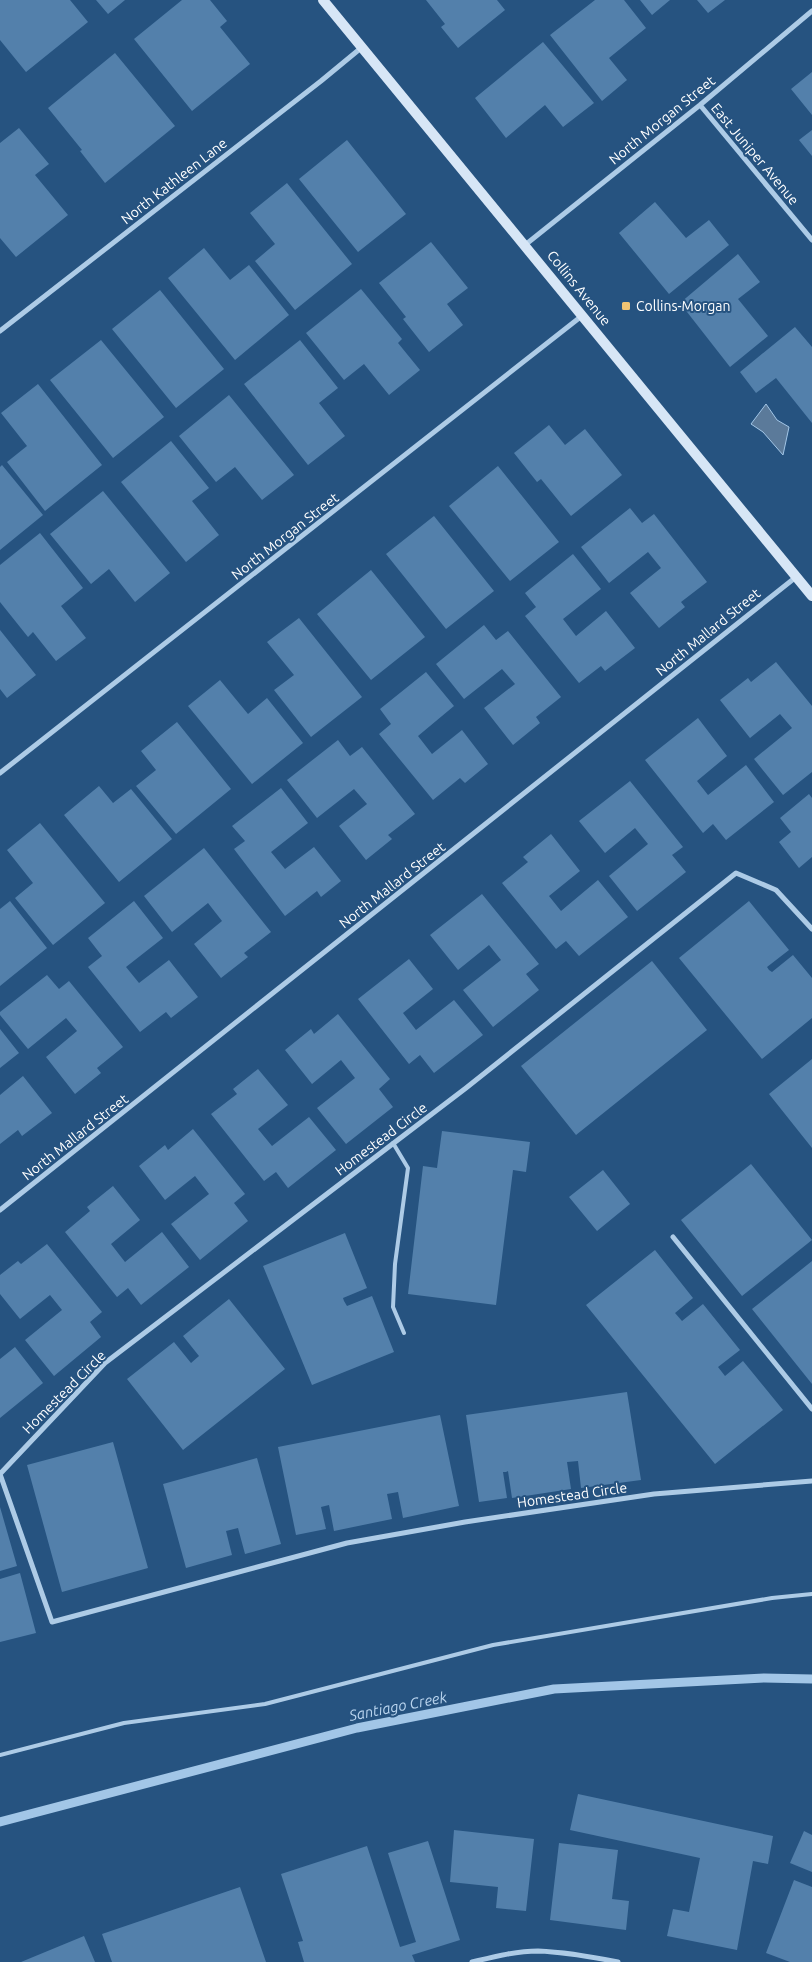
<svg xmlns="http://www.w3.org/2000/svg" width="812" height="1962" font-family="Ubuntu,sans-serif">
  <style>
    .water { fill: #5b7a9a; stroke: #a2c6e7 }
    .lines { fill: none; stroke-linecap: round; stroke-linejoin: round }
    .stream { stroke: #a2c6e7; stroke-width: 9 }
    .building { fill: #5380ab }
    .lane { stroke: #adcbe6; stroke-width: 4 }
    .street { stroke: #adcbe6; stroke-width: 5 }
    .secondary { stroke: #d7e6f6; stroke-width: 10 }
    .poi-dot { fill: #efc373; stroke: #265380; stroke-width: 2 }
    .labels { text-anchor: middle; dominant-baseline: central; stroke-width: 4; stroke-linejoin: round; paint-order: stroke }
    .street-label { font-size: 14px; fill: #fff; stroke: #265380 }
    .poi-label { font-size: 14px; fill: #fff; stroke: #265380; text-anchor: start }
    .water-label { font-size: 15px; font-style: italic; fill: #b9d4ee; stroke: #265380 }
  </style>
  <rect width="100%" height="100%" fill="#265380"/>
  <!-- water -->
  <path class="water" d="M766,404L777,420L789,427L783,455L763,432L751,424Z"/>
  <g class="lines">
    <!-- stream -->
    <path class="stream" d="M0,1822L357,1728L554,1689L764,1678L812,1679"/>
  </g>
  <!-- building -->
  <path class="building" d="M0,0H70L88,22L26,72L0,40Z
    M96,0H125L108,14Z
    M182,0H210L227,21L220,27L250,64L192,111L134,39Z
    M426,0H497L505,10L458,48L441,27L445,24Z
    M595,0H624L646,28L609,58L627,80L602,101L550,35Z
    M640,0H670L652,15Z
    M697,0H725L708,13Z
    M543,42L594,103L563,127L545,105L506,138L475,98Z
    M115,53L175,126L105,183L80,151L82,150L48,108Z
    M812,72V115L791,89Z
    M19,128L49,164L35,175L68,215L16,257L0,238V143Z
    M812,130V156L799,140Z
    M347,140L406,214L358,252L299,179Z
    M287,183L352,264L295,310L255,261L275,244L250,213Z
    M655,202L686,238L709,220L729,245L669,294L619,233Z
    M431,242L468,288L447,304L463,325L429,352L403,319L406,317L379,283Z
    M204,248L230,280L249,265L289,315L235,360L168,278Z
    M738,254L760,282L738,299L768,336L730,367L680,303Z
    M361,289L402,339L398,343L420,370L389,395L364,364L344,380L306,333Z
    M160,290L224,369L176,408L112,329Z
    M795,327L812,347V423L776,378L756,393L740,372Z
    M101,340L164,417L113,458L50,380Z
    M300,340L338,388L319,403L345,436L308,465L244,384Z
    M38,384L102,465L45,511L7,462L27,446L1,413Z
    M229,395L294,475L262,500L235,467L216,482L179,436Z
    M549,425L565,445L585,429L622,475L571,516L541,479L537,482L514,453Z
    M171,441L209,488L192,501L219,535L186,562L121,482Z
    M2,465L43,515L0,550V467Z
    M498,466L559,542L510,581L449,506Z
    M103,491L170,573L135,602L109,569L91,584L50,534Z
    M630,508L642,523L654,514L707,582L681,602L685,607L659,628L630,593L661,568L648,552L609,583L581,547Z
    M434,516L494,591L446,629L386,554Z
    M40,533L83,588L61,606L86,638L56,661L33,632L28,637L0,602V565Z
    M573,554L601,589L563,619L576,636L606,611L635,648L605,671L601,666L579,683L525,616L536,607L525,593Z
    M371,570L425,637L371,680L317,614Z
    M299,618L362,697L311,737L274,690L294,675L267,642Z
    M484,625L496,640L508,631L561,697L536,717L540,723L513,745L484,708L515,684L502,669L464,699L436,664Z
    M0,630L36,675L7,698L0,689Z
    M776,662L812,706V772L783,795L754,759L792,728L780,714L750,738L720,700L748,678L751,682Z
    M426,672L454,706L418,736L432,754L462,730L488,764L465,783L460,778L433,800L379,734L391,724L380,709Z
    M220,680L248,714L267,698L303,743L252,784L188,706Z
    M698,718L727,756L697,781L708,795L746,765L774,802L726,840L713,824L703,833L645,760Z
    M177,722L231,789L176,834L136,786L156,770L141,751Z
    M338,740L350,756L362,747L415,814L388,835L392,839L366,860L339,826L367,804L354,789L317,818L287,780Z
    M630,781L683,847L672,855L686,872L637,911L609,876L648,844L635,828L605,853L579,821Z
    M99,786L113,803L131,789L172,839L119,882L64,815Z
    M281,788L308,823L271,852L285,869L314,847L341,881L321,897L317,891L285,916L234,849L245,841L232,826Z
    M809,794L812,798V857L799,868L779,842L791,832L780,818Z
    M40,823L105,903L53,945L15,898L33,883L7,850Z
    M551,834L580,871L549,896L561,911L598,880L628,917L579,956L566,941L556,949L502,883L528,862L523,857Z
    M204,848L271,932L244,953L248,957L221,978L194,944L222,921L208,903L172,932L144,896Z
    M482,894L539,964L526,974L539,990L493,1027L463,990L501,960L489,945L458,970L430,935Z
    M10,901L47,948L0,986V909Z
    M134,901L163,938L126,967L139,983L169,960L198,997L171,1018L166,1012L140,1032L88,967L102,956L88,938Z
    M749,901L789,950L767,967L769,970L772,972L793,955L812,978V1018L762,1059L679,958Z
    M409,959L433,989L403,1013L416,1030L454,1000L483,1035L434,1073L420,1055L409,1064L358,999Z
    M652,961L707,1030L576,1135L521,1066Z
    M47,975L59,989L69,981L123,1047L97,1068L101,1073L75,1094L46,1057L77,1031L66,1018L28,1049L0,1015V1012Z
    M338,1014L390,1079L379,1089L393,1107L346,1144L317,1108L355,1078L341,1060L312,1084L285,1050L311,1029L314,1034Z
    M0,1029L19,1053L0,1068Z
    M812,1059V1148L769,1094Z
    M258,1069L288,1105L258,1129L272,1146L309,1117L336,1150L288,1188L276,1172L264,1181L211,1114L237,1094L233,1089Z
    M23,1076L52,1113L22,1136L18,1130L0,1144V1095Z
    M193,1129L245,1194L234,1203L248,1221L200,1260L171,1224L209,1194L195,1176L165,1200L139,1166L165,1145L168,1150Z
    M442,1131L530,1142L526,1172L513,1170L496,1305L408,1294L423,1166L437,1168Z
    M751,1164L812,1240L742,1296L681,1220Z
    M603,1170L630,1204L597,1231L569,1197Z
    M113,1186L140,1220L111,1244L125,1262L162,1232L189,1267L141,1305L128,1288L117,1297L65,1232L90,1211L87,1207Z
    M345,1233L367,1288L343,1298L344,1301L347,1306L372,1296L394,1352L312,1385L263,1266Z
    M47,1244L102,1312L90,1322L101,1337L54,1376L25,1340L62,1310L50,1295L20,1319L0,1294V1275L18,1261L21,1264Z
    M655,1250L693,1298L675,1313L682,1321L703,1304L740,1350L718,1367L725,1376L743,1361L783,1410L715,1464L586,1305Z
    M812,1261V1384L752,1309Z
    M229,1299L285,1369L183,1450L127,1379L174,1342L191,1363L199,1356L183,1336Z
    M15,1347L43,1383L0,1418V1359Z
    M627,1392L641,1480L581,1488L578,1461L567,1462L571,1489L512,1498L508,1471L506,1472H503L507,1498L479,1502L466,1415Z
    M440,1415L459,1506L403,1518L398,1492L387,1494L392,1519L334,1531L329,1505L321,1507L326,1529L296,1535L278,1447Z
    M113,1442L148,1568L62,1592L27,1465Z
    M257,1458L281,1544L245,1554L238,1528L226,1531L232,1555L186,1568L163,1484Z
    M0,1507L17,1566L0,1571Z
    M20,1573L36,1633L0,1642V1579Z
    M578,1794L773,1836L768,1864L753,1861L737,1950L667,1936L673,1909L689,1912L700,1858L570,1830Z
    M454,1830L534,1839L526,1911L496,1908L498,1887L450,1882Z
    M804,1831L812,1835V1872L790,1863Z
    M428,1841L460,1940L412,1955L415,1962H304L298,1942L303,1941L281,1874L367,1846L400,1947L416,1942L388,1853Z
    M559,1843L618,1850L612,1899L629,1901L626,1930L550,1920Z
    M794,1880L812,1887V1962H790L766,1953Z
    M240,1887L266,1962H112L102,1934Z
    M84,1936L95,1962H21Z"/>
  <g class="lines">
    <!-- lane -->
    <path class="lane" d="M393,1143L408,1168L395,1264L393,1307L404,1333
      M0,1755L124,1723L265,1704L493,1645L772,1598L812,1594"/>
    <!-- street -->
    <path class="street" d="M700,105L812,240
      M525,245L700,105L812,11
      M0,331L321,81L361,48
      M0,773L583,315
      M812,929L776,890L736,873L466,1088L105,1363L0,1474L52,1622L347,1543L465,1522L654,1494L812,1481
      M0,1210L796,577
      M673,1237L812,1409
      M472,1962C493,1957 516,1951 538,1951C564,1952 593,1957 618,1962"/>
    <!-- secondary -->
    <path class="secondary" d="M323,0L812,596"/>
  </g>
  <!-- markers -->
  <rect class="poi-dot" x="621" y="301" width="10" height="10" rx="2.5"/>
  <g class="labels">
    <!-- street labels -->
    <g class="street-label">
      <text transform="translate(662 120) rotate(-39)">North Morgan Street</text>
      <text transform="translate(755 154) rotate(50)">East Juniper Avenue</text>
      <text transform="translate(174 181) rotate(-38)">North Kathleen Lane</text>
      <text transform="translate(579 288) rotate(51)">Collins Avenue</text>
      <text transform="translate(285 536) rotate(-38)">North Morgan Street</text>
      <text transform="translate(708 632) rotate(-39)">North Mallard Street</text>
      <text transform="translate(392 885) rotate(-38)">North Mallard Street</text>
      <text transform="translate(75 1137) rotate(-38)">North Mallard Street</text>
      <text transform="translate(381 1139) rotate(-37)">Homestead Circle</text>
      <text transform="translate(64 1392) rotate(-45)">Homestead Circle</text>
      <text transform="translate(572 1495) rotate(-8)">Homestead Circle</text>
    </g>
    <!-- poi labels -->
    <g class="poi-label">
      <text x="636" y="306">Collins-Morgan</text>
    </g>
    <!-- water labels -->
    <g class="water-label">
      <text transform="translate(398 1706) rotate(-11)">Santiago Creek</text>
    </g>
  </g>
</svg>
